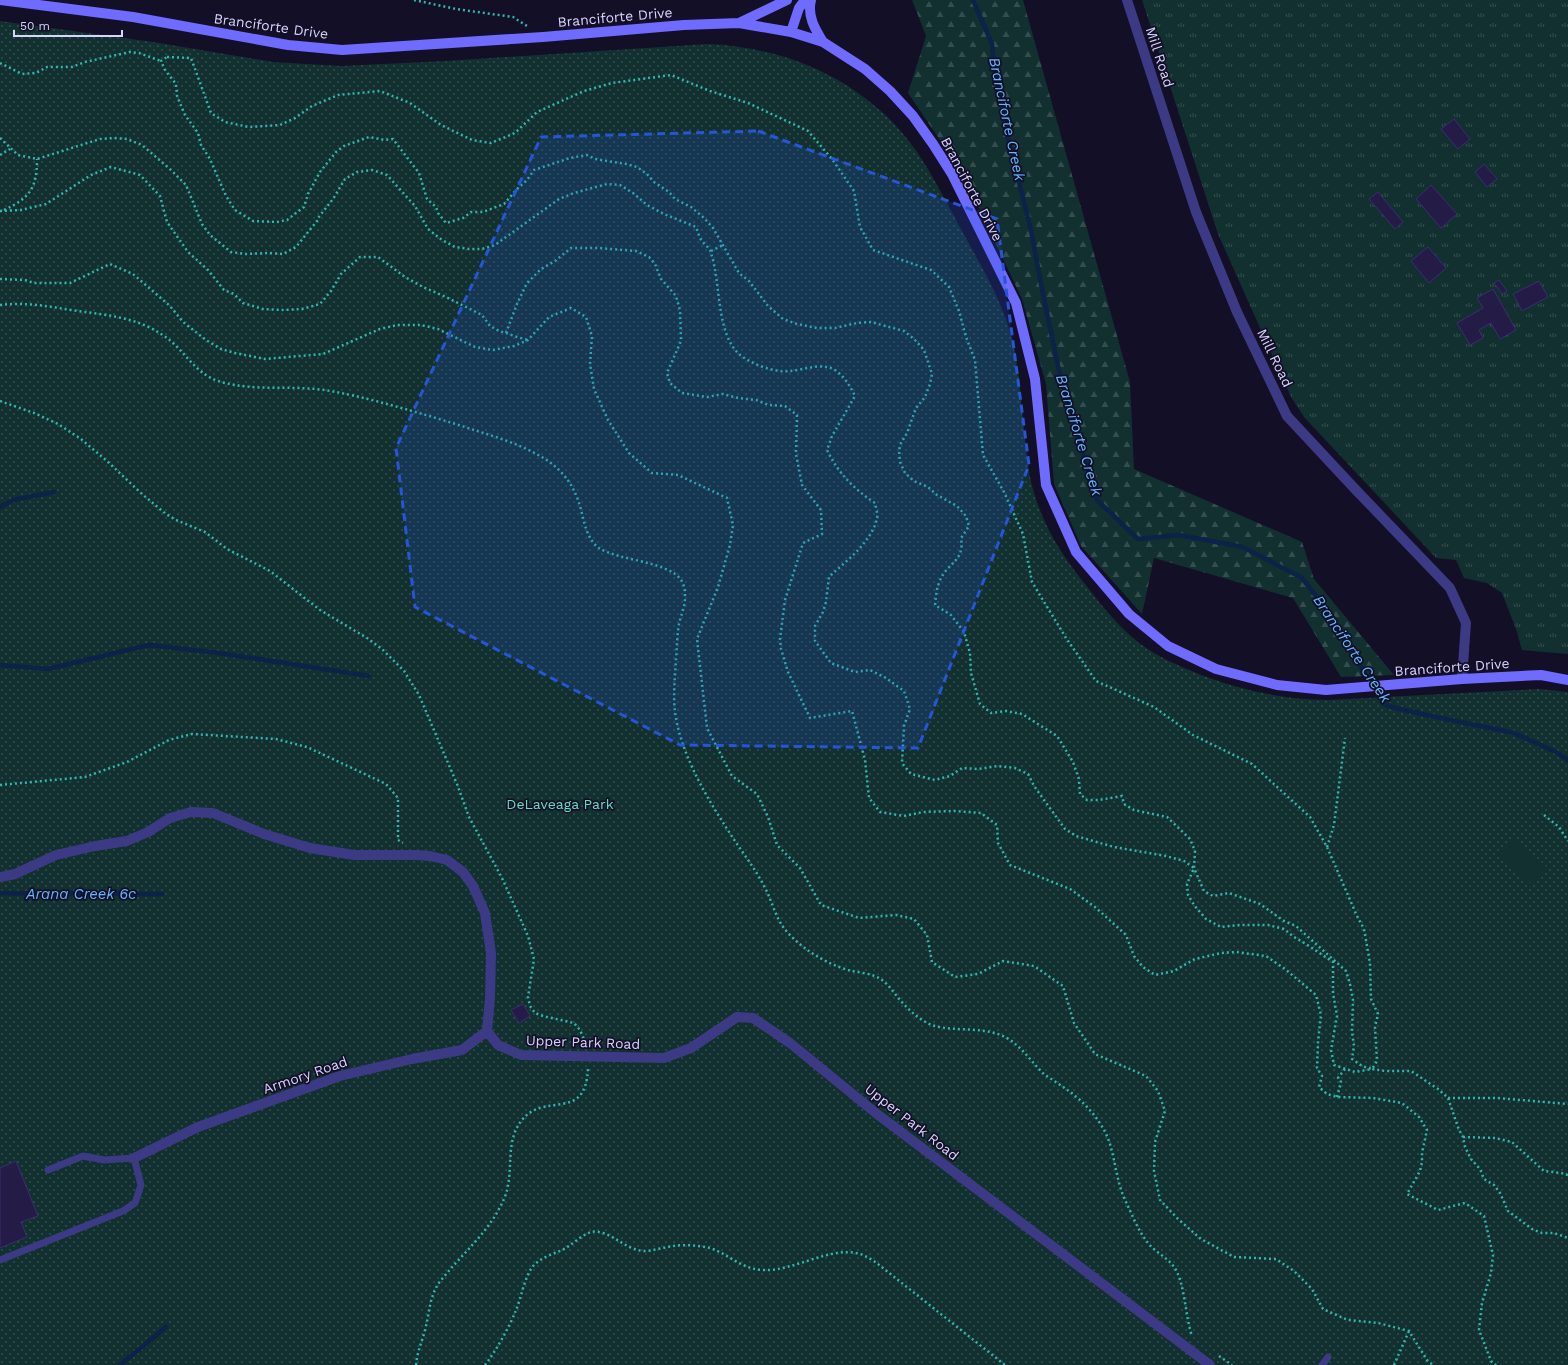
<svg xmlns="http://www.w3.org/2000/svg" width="1568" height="1365" font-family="'Work Sans',sans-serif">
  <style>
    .grass { fill: url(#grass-tufts) }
    .forest { fill: url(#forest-firs) }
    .park { fill: url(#park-dots) }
    .garden { fill: #12302f }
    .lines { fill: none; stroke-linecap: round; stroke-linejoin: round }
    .stream { stroke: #0c2248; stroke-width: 4.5 }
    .building { fill: #241b47; stroke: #3b2d73 }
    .path { stroke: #2fb8b0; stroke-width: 2.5; stroke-dasharray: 2 3; stroke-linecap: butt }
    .lane { stroke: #3d3a85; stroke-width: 7 }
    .street { stroke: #3d3a85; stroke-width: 10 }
    .secondary { stroke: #6f6bff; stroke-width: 10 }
    .marked { fill: #2655da; fill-opacity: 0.2; stroke: #2655da; stroke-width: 3; stroke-dasharray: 8 5; stroke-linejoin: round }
    .labels { text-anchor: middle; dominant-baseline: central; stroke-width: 3.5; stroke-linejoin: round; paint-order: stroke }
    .street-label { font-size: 14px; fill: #d9d4ff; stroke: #130f26 }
    .park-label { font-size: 14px; fill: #5fe0c0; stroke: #130f26 }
    .water-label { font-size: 15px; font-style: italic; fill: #62b6ff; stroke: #130f26 }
  </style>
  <defs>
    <pattern id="grass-tufts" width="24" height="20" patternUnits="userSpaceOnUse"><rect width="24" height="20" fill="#12302f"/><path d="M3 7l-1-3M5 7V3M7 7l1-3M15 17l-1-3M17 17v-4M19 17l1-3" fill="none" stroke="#344d4e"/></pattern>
    <pattern id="forest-firs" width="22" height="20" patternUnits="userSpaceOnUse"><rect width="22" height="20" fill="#12302f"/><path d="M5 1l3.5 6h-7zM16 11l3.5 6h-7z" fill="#344d4e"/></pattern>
    <pattern id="park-dots" width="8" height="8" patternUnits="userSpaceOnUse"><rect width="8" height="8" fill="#12302f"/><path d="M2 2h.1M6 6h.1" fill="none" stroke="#344d4e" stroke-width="1.8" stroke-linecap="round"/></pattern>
  </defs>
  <rect width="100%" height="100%" fill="#130f26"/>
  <!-- grass -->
  <path class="grass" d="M1142,0H1568V654L1522,650L1516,629L1502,593L1487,583L1464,578L1456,560L1436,558L1304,417L1291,397L1218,234Z"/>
  <!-- forest -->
  <path class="forest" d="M912,0H1023L1130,382L1134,469L1302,542L1314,579L1394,675L1341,677L1293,598L1154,558L1142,614L1081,546L1054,484L1046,384L1022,299L963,174L908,93L926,36Z"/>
  <!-- park -->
  <path class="park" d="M0,21L153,42L273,62L341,66L445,61L707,44C790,47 869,83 917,152C934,177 947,204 962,231C981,266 1002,300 1012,339C1025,390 1020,443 1034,493C1044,527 1063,557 1085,584C1101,605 1118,626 1139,643C1158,657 1179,666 1201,675C1244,691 1282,699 1328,700L1538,689L1568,692V1365H0Z"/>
  <!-- garden -->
  <path class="garden" d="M1513,839L1546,866L1532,884L1499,857Z"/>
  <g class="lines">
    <!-- stream -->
    <path class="stream" d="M973,0L992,44L995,74L1009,143L1031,230L1041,284L1059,371L1082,451L1097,500L1138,539L1179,535L1243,547L1302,578L1333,618L1352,654L1387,706L1431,716L1514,733L1556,752L1568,760
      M0,507L13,500L54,492
      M0,665L48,669L149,645L219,653L369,676
      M0,893L162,894
      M120,1365L166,1327"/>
  </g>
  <!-- building -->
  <path class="building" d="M1454,119L1470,139L1458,149L1441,129Z
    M1484,164L1497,179L1487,187L1475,172Z
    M1431,185L1457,214L1441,228L1416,199Z
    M1378,192L1403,222L1395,229L1369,199Z
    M1428,247L1446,268L1429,283L1411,261Z
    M1499,280L1507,291L1502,294L1494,283Z
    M1539,281L1548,297L1522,311L1513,294Z
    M1493,289L1516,330L1500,339L1491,323L1479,330L1483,338L1470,345L1457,323L1483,308L1477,298Z
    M523,1004L530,1016L519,1023L511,1010Z
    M16,1161L38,1216L21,1222L27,1237L0,1248V1168Z"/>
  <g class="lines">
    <!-- path -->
    <path class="path" d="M414,0L456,9L513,17L527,26
      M167,57L191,58L211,113L225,122L249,127L280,125L295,118L312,106L338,95L380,91L410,103L441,125L472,140L491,143L515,133L537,112L584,91L612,83L671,75L710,91L748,103L808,131L832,159L854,191L860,227L873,250L931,270L949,287L959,311L966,337L975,360L983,455L1004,492L1023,534L1032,582L1066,638L1096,681L1154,707L1193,735L1252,764L1310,817L1327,847L1357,916L1364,929L1370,963L1371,999L1378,1014L1375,1027L1377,1061L1372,1069L1362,1066L1352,1059L1354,1046L1352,1032L1353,1000L1350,984L1346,971L1296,926L1284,921L1260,904L1229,893L1213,896L1204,891L1194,868L1195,851L1190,839L1167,817L1134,810L1124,804L1122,796L1099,800H1087L1080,794L1079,779L1073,762L1057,736L1022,714L1006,711L991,713L980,704L971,673L970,653L964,632L951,615L935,605C936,598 936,590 939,583C946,562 965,563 961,538L969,526L966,516L957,506L937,495L928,487L914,481L905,473L900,462L899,450L901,443L907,433L916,408L925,397L930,384L932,374L924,350L914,339L904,331L871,322L857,323L835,328H817L797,324L783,319L768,306L749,281L739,273L713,228L704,218L691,207L675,199L669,192L654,182L647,174L637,167L626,164L595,159L587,155L570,158L534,170L527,180L517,189L504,204L483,212H471L463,218L446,223L438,213L436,207L427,199L419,173L393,139L385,140L369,137L344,146L336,152L320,172L308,194L304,207L287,220L277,222L253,221L235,210L226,196L210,159L201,145L198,133L185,115L177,96L176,84L165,70L161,61Z
      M0,63L22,74L36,73L47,67H72L85,62L130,52L139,53L161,61
      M0,138L18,155L37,159L100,139L114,138L127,139L142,145L171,170L186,185L202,224L210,235L231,252L245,254L270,253L283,254L296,247L317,221L318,218L333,199L345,179L357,172L372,170L387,175L415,206L428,229L442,240L455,247L469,249H482L495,245L559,199L574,193L607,184L620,185L633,193L647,205L664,214L696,227C698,232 699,237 702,241C705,245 710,248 711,253C721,283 716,333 739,354C751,364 774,373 790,371C804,370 821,362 835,370C844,376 850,386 855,396L832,436L827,450C838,473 854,489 875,503C876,508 878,514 877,519C870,544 847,560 829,577L826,602L823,612L815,626V641L831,663L855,672L870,670L886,678L904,691L910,709L904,726L902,763L911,774L935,780L950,776L962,768L978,769L998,766L1015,768L1028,774L1034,786L1065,829L1076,836L1114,847L1166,856L1184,861L1194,868L1187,884L1188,895L1194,905L1206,919L1221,927L1240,925H1268L1284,929L1294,937L1306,944L1333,962V993L1337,1016L1331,1050L1334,1065L1355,1072L1372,1069L1385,1071H1411L1438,1089L1448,1098L1459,1130L1463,1137L1465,1147L1471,1159L1480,1169L1484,1179L1494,1185L1500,1193L1508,1211L1532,1229L1542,1233H1554L1568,1238
      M0,155L10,149
      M4,210C30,198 37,188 37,159
      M0,211L21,210L46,204L91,175L111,167L140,175L160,196L167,222L188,252L208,270L224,290L234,294L243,303L263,309L281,310L302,309L320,304L331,291L341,274L360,257H378L405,277L423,287L446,297L482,315L490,326L499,331L506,333L517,304L527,283L541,269L555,261L571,248H599L636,251L649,257L655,264L661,279L676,296L680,310L681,341L667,373L670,383L682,393L707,397L723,394L738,398L756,400L769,405L785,406L797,415L796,454L802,485L821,510L822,534L803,543L785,600L780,639L781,649L788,672L810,718L852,711L865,760L869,798L880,812L904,816L923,812L954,811L981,813L997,825L998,843L1010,865L1070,889L1095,907L1126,935L1134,956L1143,967L1155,975L1174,971L1195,959L1221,953L1236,952L1266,956L1285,969L1316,995L1321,1015L1318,1042L1317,1068L1322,1076L1319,1087L1327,1094L1337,1097L1373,1098L1402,1103L1419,1117L1427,1130L1422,1153V1162L1420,1171L1407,1194L1438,1210L1465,1203L1484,1216L1493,1255L1491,1273L1482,1303L1479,1330L1491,1361L1496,1365
      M711,251L723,245
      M0,279L25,280L34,283H70L110,264L133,274L170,306L183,322L206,340L221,349L235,353L265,359L323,354L380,329L397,325H421L438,329L475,347L493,350L514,346L528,340L549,317L571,308L586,317L592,336L590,364L594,389L608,420L629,453L652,473L678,475L727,498L733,525L730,545L718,587L697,639L707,728L732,776L757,794L768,817L777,845L800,868L821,905L859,918L896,915L914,919L927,935L932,962L955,977L978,974L1003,961L1034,966L1063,986L1074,1023L1095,1054L1146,1076L1158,1091L1165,1111L1155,1142L1154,1171L1160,1200L1178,1219L1201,1239L1234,1257L1276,1259L1294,1271L1312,1289L1323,1309L1348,1320L1378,1323L1409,1331L1427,1360L1433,1365
      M0,305C24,302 47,306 71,310C103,315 136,316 164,336C185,350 193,372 218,381C250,391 283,386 316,389C334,391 351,395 368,399C403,408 437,418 471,429C496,437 523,445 545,459C561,469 572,483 578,500C584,516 584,537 599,548C619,561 668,561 681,580C685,586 685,591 685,597C685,607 681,615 679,624C677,635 677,647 676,659C675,677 673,695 675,712C681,757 711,805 735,841C745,856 756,870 764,886C773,902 775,919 788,933C804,950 825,963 848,970C859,973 873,973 882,980C889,985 894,993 900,1000C910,1011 921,1022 935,1026C958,1032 983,1026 1005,1037C1022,1046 1031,1062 1044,1074C1051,1079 1059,1084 1066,1089C1085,1102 1103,1122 1110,1144C1116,1164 1117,1185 1127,1204C1133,1217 1139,1232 1148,1243C1155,1252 1167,1257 1174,1267C1185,1282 1185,1316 1192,1336
      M506,333L517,337L528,340
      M0,401L34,413L58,424L81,439L108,462L142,494L166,514L176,520L205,532L227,549L270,571L320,610L367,638L382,649L404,671L419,695L457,784L469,817L502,878L528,936L534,959L528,997L530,1006L535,1013L543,1016L574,1023L580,1030L587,1046
      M0,785L85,777L127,762L169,740L192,734L276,739L307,747L386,784L398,798V840L403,843
      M1544,815L1559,827L1568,841
      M1327,847L1334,825L1345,738
      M1337,1097L1341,1082L1338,1078L1345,1069
      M1448,1098H1497L1568,1104
      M1463,1137L1495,1138L1512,1142L1544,1171L1561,1173L1568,1175
      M1219,1356L1232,1365
      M416,1365C417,1352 422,1342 425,1330C430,1312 429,1294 442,1279C463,1253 489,1232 503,1201C516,1175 503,1143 522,1120C545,1091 585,1123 588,1069
      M485,1365C496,1351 510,1326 516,1310C522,1296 524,1277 534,1265C543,1256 555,1254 566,1248C574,1243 582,1235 591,1232C595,1231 599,1232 603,1233C618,1238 628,1250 644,1251C652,1251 660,1248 668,1247C681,1244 697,1245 710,1248C728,1254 742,1269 762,1270C794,1272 831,1245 860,1254C870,1257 879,1265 888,1272L1005,1365
      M1394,1365L1409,1331"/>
    <!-- lane -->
    <path class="lane" d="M0,1260L123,1211L135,1203L141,1185L134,1158L104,1160L83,1156L48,1170
      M1322,1365L1328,1357"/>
    <!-- street -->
    <path class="street" d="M1127,0L1196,212L1237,312L1287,416L1355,489L1450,588L1466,623L1462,679
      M0,877L15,874L56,855L95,846L127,841L148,832L170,818L191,812L213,813L264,834L310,848L354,855H417L430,856L447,860L463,872L473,886L485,913L491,953L490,998L487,1031L498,1045L521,1055L664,1058L691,1048L737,1017L753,1018L790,1043L877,1114L1210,1365
      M134,1158L198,1127L340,1076L412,1059L462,1050L487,1031"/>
    <!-- secondary -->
    <path class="secondary" d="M0,0L133,17L288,45L342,50L543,37L684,25L739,23L791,32L823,42L865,69L890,91L913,116L933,144L952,174L1016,303L1035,379L1046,485L1076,552L1129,614L1168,646L1216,669L1277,685L1326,690L1462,679L1541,675L1568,680
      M811,0C807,16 815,29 823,42
      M739,23L787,0
      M791,32L799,8L805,0"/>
  </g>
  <!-- marked area -->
  <path class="marked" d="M758,131L997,219L1029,465L918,748L680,745L415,607L396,448L541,137Z"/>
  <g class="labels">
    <!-- street labels -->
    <g class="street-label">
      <text transform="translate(615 17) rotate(-5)">Branciforte Drive</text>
      <text transform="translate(271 26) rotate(8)">Branciforte Drive</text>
      <text transform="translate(1160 57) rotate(72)">Mill Road</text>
      <text transform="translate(972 189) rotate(62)">Branciforte Drive</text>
      <text transform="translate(1275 358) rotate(64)">Mill Road</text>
      <text transform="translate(1452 667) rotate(-4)">Branciforte Drive</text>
      <text transform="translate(583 1042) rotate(2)">Upper Park Road</text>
      <text transform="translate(305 1075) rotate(-19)">Armory Road</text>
      <text transform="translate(912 1122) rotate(38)">Upper Park Road</text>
    </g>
    <!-- park labels -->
    <g class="park-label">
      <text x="560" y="804">DeLaveaga Park</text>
    </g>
    <!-- water labels -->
    <g class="water-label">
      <text transform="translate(1007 119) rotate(78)">Branciforte Creek</text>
      <text transform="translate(1079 435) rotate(73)">Branciforte Creek</text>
      <text transform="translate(1352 649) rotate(56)">Branciforte Creek</text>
      <text x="81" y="894">Arana Creek 6c</text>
    </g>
  </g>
  <!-- scale -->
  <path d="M14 30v6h108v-6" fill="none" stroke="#d9d4ff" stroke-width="2"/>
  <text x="20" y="30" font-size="12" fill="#d9d4ff" stroke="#130f26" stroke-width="3" paint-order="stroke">50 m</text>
</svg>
